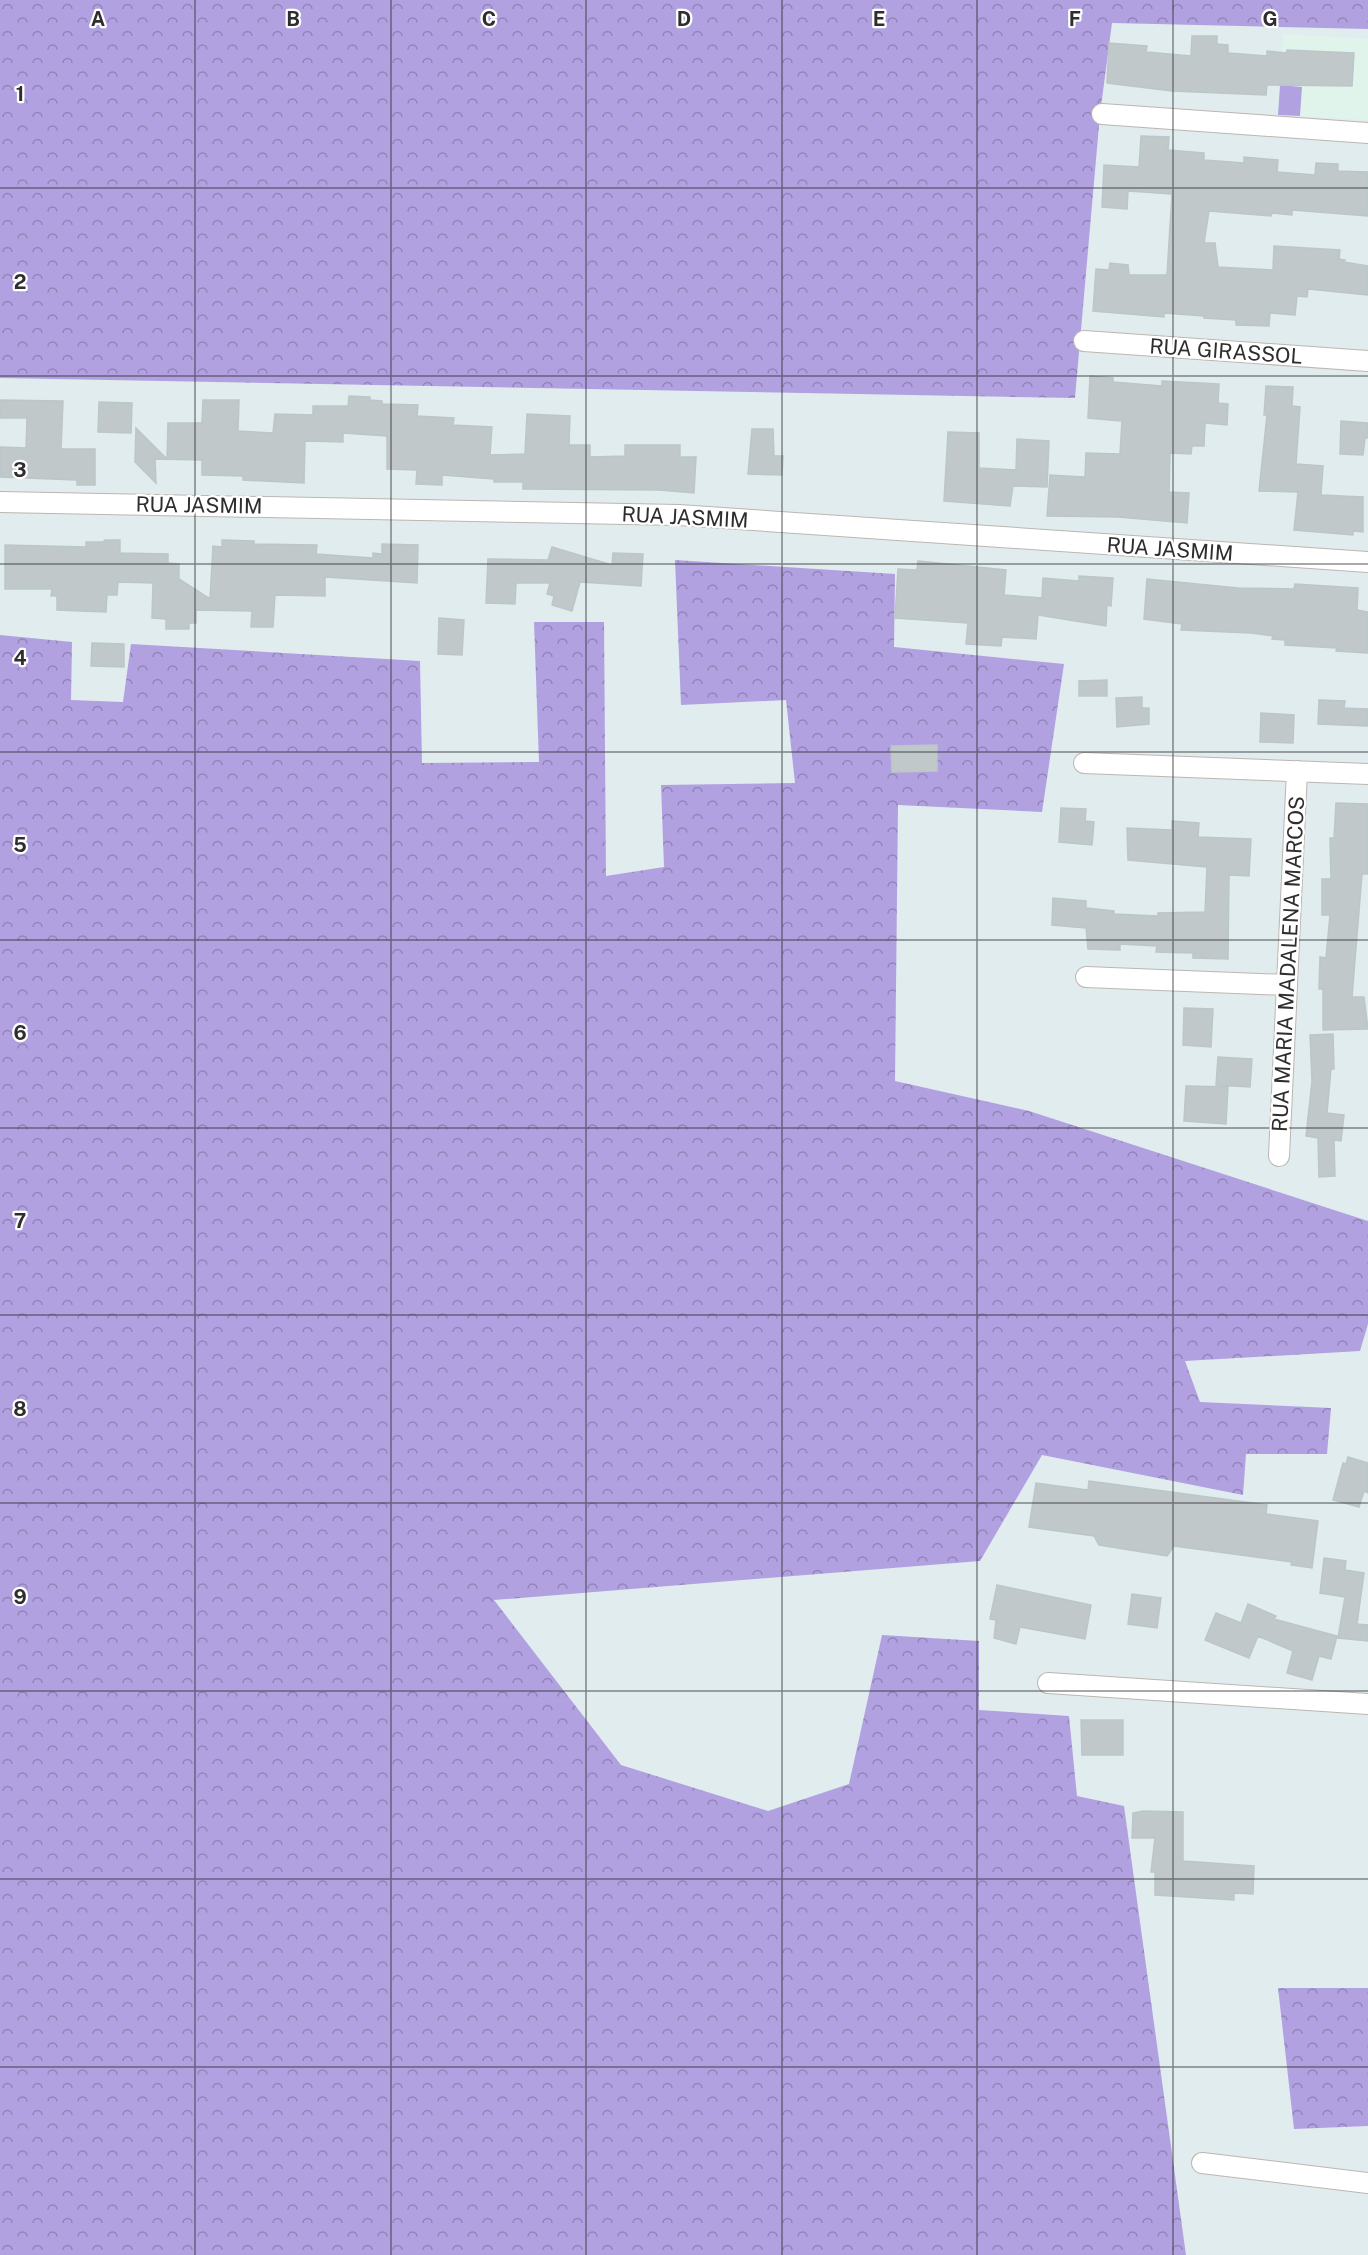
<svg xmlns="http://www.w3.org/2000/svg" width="1368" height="2255" font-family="'Public Sans',sans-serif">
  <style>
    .medical { fill: #e0f4eb }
    .grass { fill: #b2a1e1 }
    .forest { fill: url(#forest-crowns) }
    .building { fill: #c0c8ca; stroke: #bbc6ca; stroke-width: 1.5 }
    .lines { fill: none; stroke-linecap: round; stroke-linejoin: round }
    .minor-casing { stroke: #bdb6b1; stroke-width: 22 }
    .minor { stroke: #fff; stroke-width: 20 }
    .grid { fill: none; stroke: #2e2e2e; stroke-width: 1.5; stroke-opacity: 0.55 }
    .labels { text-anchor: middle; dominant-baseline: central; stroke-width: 4.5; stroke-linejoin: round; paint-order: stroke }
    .street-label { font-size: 21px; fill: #2e2e2e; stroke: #fff }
    .grid-label { font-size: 20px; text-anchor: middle; font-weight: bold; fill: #2e2e2e; stroke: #fff; stroke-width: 4.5; stroke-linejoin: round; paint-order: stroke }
  </style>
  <defs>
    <pattern id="forest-crowns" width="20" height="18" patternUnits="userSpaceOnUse" patternTransform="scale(1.5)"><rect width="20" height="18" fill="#b2a1e1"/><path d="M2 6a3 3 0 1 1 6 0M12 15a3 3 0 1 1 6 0" fill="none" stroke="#9184b7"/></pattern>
  </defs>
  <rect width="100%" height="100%" fill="#e1ecee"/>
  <!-- medical -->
  <path class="medical" d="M1283,34L1368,39V120L1278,115Z"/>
  <!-- grass -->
  <path class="grass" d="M1280,85L1302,87L1300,116L1278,115Z"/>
  <!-- forest -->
  <path class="forest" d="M0,0H1368V29L1112,23L1100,114L1075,398L0,378Z
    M675,560L895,574L894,647L1064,664L1042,812L898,805L895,1081L1029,1111L1368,1221V1324L1360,1351L1185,1361L1200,1402L1331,1408L1327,1454H1246L1243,1495L1042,1455L980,1561L494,1600L621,1765L768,1811L849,1784L882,1635L979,1641V1710L1069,1716L1077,1796L1124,1806L1186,2255H0V635L72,642L71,700L123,702L131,644L420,661L422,763L539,762L534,622H604L606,876L664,867L661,785L795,783L786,700L681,705Z
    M1278,1988H1368V2126L1294,2129Z"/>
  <!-- building -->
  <path class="building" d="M1192,36H1217V44L1228,45V53L1267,56V51L1286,53L1287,50L1354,53L1352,86L1267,85L1266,95L1172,91L1107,83L1109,43L1147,46L1146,52L1191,56Z
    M1141,136L1169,137L1168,150L1204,153V160L1244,163V157L1278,160L1277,172L1315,175L1316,163L1338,164V171L1368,172V216L1292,210V215L1272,213L1271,216L1209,211L1204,243H1215L1218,267L1273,270L1274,246L1340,250L1339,259L1345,260L1344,262L1368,266V295L1308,289L1307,297L1297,296L1295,315L1270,313L1269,326L1236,325V320L1204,318V316L1164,313V317L1093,311L1096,269L1109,270L1110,263L1128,265L1129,275H1167L1172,194L1128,191L1127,209L1102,207L1104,165L1139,167Z
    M1090,376L1113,378V382L1162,386V381L1219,384L1218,403L1228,404L1227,425L1205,423L1204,446H1192L1191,454L1170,453L1169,492L1189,493L1187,523L1118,517L1047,516L1050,475L1085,477L1086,453L1120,454L1122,421L1088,418Z
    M1266,386L1293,387L1292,406L1300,407L1296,464L1323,466L1321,495L1363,497V532L1353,531V535L1294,530L1298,492L1259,491L1267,415H1264Z
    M349,396L370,397V400L382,401V404L418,405L417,416L454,418L453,425L492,427L490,455L525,454L527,414L570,416L569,445H590V457L625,456V445H680V457H696L694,493L659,490L523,489V482H494V479L442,475V485L416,484L417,470L387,469V436L343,433V442L305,441L304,483L243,480V476L202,475V460L155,459L156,483L135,462L136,428L167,459L168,423H202L203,400H239L238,431L273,433L275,414L313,415V406H348Z
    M0,400L63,401L61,449H95V485H77V480L0,477V447L26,448L27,418H0Z
    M99,402L132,403L131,433L98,432Z
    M1341,421L1368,423V438H1365L1363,455L1340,454Z
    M752,429H773L774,456H783L782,475L748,474Z
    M948,432L979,433V468L1016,470L1017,439L1049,441L1047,487L1013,486L1010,506L944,501Z
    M105,540H120V553L168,554V563L179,564V579L210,599L213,546L222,547V540L254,541V544L317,545L316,554L373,558V553L382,554V544L418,545L417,583L325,577V596L275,595L273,627H251L252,611L196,610V623H189V629H166V619L152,618L153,583L118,582L117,595H107L106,612L57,610V596H51L52,589H5V545L86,547V542H103Z
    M552,547L612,565L613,553L643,554L641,586L580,582L572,611L552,605L554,596L547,594L550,583H516L515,604L486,603L488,559L548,560Z
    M918,561L1006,570L1004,595L1042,598L1043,578L1079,581V576L1113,578L1111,606L1107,605L1106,626L1038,615L1036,639L1002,637L1001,646L966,644L968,623L895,618L898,569L917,570Z
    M1147,579L1238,588L1294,589L1295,584L1358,588L1357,610L1368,612V653L1336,651L1337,648L1285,645V640L1272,639L1273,636L1251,633L1181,630L1182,624L1144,619Z
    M439,618L464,620L462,655L438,654Z
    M92,643L124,644V667L91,666Z
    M1107,680V696H1079V681Z
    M1142,697V708H1149V724L1117,727L1116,698Z
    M1319,700L1345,701L1344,708L1368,709V726L1318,724Z
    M1261,713L1294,715L1293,743L1260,742Z
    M937,745V771L892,772L891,746Z
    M1336,803L1368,804V874H1362L1352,997H1364L1368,1029L1323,1030V989H1319L1320,957L1326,958L1330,915H1322V879H1331L1330,838H1334Z
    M1061,808L1086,809L1085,821L1094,822L1092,845L1059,842Z
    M1172,821L1199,823L1198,837L1251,839L1249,876L1229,875L1228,959L1193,958V953L1156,952L1157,946L1120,944V950L1088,949L1086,928L1052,925L1053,898L1086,901V908L1114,911V914L1158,916V913L1205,912L1207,867L1128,860L1127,828L1172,830Z
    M1184,1008L1213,1009L1211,1047L1183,1045Z
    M1333,1034L1334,1069H1331L1327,1113L1344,1115L1341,1141L1334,1140L1335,1176L1319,1177L1318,1138L1306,1136L1312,1081L1310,1035Z
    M1218,1057L1252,1059L1250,1087L1216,1085Z
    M1186,1086L1228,1087L1226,1124L1184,1121Z
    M1348,1457L1368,1463V1493L1364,1491L1359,1507L1333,1500L1343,1463L1346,1464Z
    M1089,1481L1267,1505L1266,1514L1318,1521L1312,1568L1291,1565L1292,1562L1174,1546L1167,1556L1099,1545L1094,1536L1029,1527L1036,1483L1088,1490Z
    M1324,1558L1346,1561L1345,1570L1364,1573L1357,1624L1368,1625V1641L1338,1638L1345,1597L1320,1593Z
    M997,1585L1091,1605L1085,1639L1020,1627L1016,1644L994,1638L996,1620L990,1619Z
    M1132,1594L1161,1598L1157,1628L1128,1624Z
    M1248,1604L1276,1616L1274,1619L1337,1636L1331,1659L1319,1656L1312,1680L1287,1673L1293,1651L1258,1636L1249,1658L1205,1640L1216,1613L1241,1623Z
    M1081,1720H1123V1755H1082Z
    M1143,1811L1183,1812V1861L1254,1866L1253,1894L1234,1893V1900L1155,1895V1872H1151L1155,1838H1132L1133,1813Z"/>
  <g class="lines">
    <defs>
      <path id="minor" d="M1102,114L1368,133
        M1084,341L1368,361
        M0,502L679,515L1368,562
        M1084,763L1368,774
        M1086,977L1287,985
        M1279,1156L1297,771
        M1048,1683L1368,1704
        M1202,2163L1368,2183"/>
    </defs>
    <!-- minor casing -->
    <use href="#minor" class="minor-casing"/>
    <!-- minor -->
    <use href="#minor" class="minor"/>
  </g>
  <!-- grid -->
  <path class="grid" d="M195,0V2255M391,0V2255M586,0V2255M782,0V2255M977,0V2255M1173,0V2255M0,188H1368M0,376H1368M0,564H1368M0,752H1368M0,940H1368M0,1128H1368M0,1315H1368M0,1503H1368M0,1691H1368M0,1879H1368M0,2067H1368"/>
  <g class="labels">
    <!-- street labels -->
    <g class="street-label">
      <text transform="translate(1226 351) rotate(4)">RUA GIRASSOL</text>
      <text transform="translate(199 505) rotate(1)">RUA JASMIM</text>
      <text transform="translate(685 517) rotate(3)">RUA JASMIM</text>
      <text transform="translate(1170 549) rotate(4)">RUA JASMIM</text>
      <text transform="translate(1288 964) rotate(-87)">RUA MARIA MADALENA MARCOS</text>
    </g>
  </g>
  <g class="grid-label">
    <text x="98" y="26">A</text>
    <text x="293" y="26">B</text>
    <text x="489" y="26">C</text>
    <text x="684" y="26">D</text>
    <text x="879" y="26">E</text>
    <text x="1075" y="26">F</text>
    <text x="1270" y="26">G</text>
    <text x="20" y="101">1</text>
    <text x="20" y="289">2</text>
    <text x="20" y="477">3</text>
    <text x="20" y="665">4</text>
    <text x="20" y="852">5</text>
    <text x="20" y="1040">6</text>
    <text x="20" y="1228">7</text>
    <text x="20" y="1416">8</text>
    <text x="20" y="1604">9</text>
  </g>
</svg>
